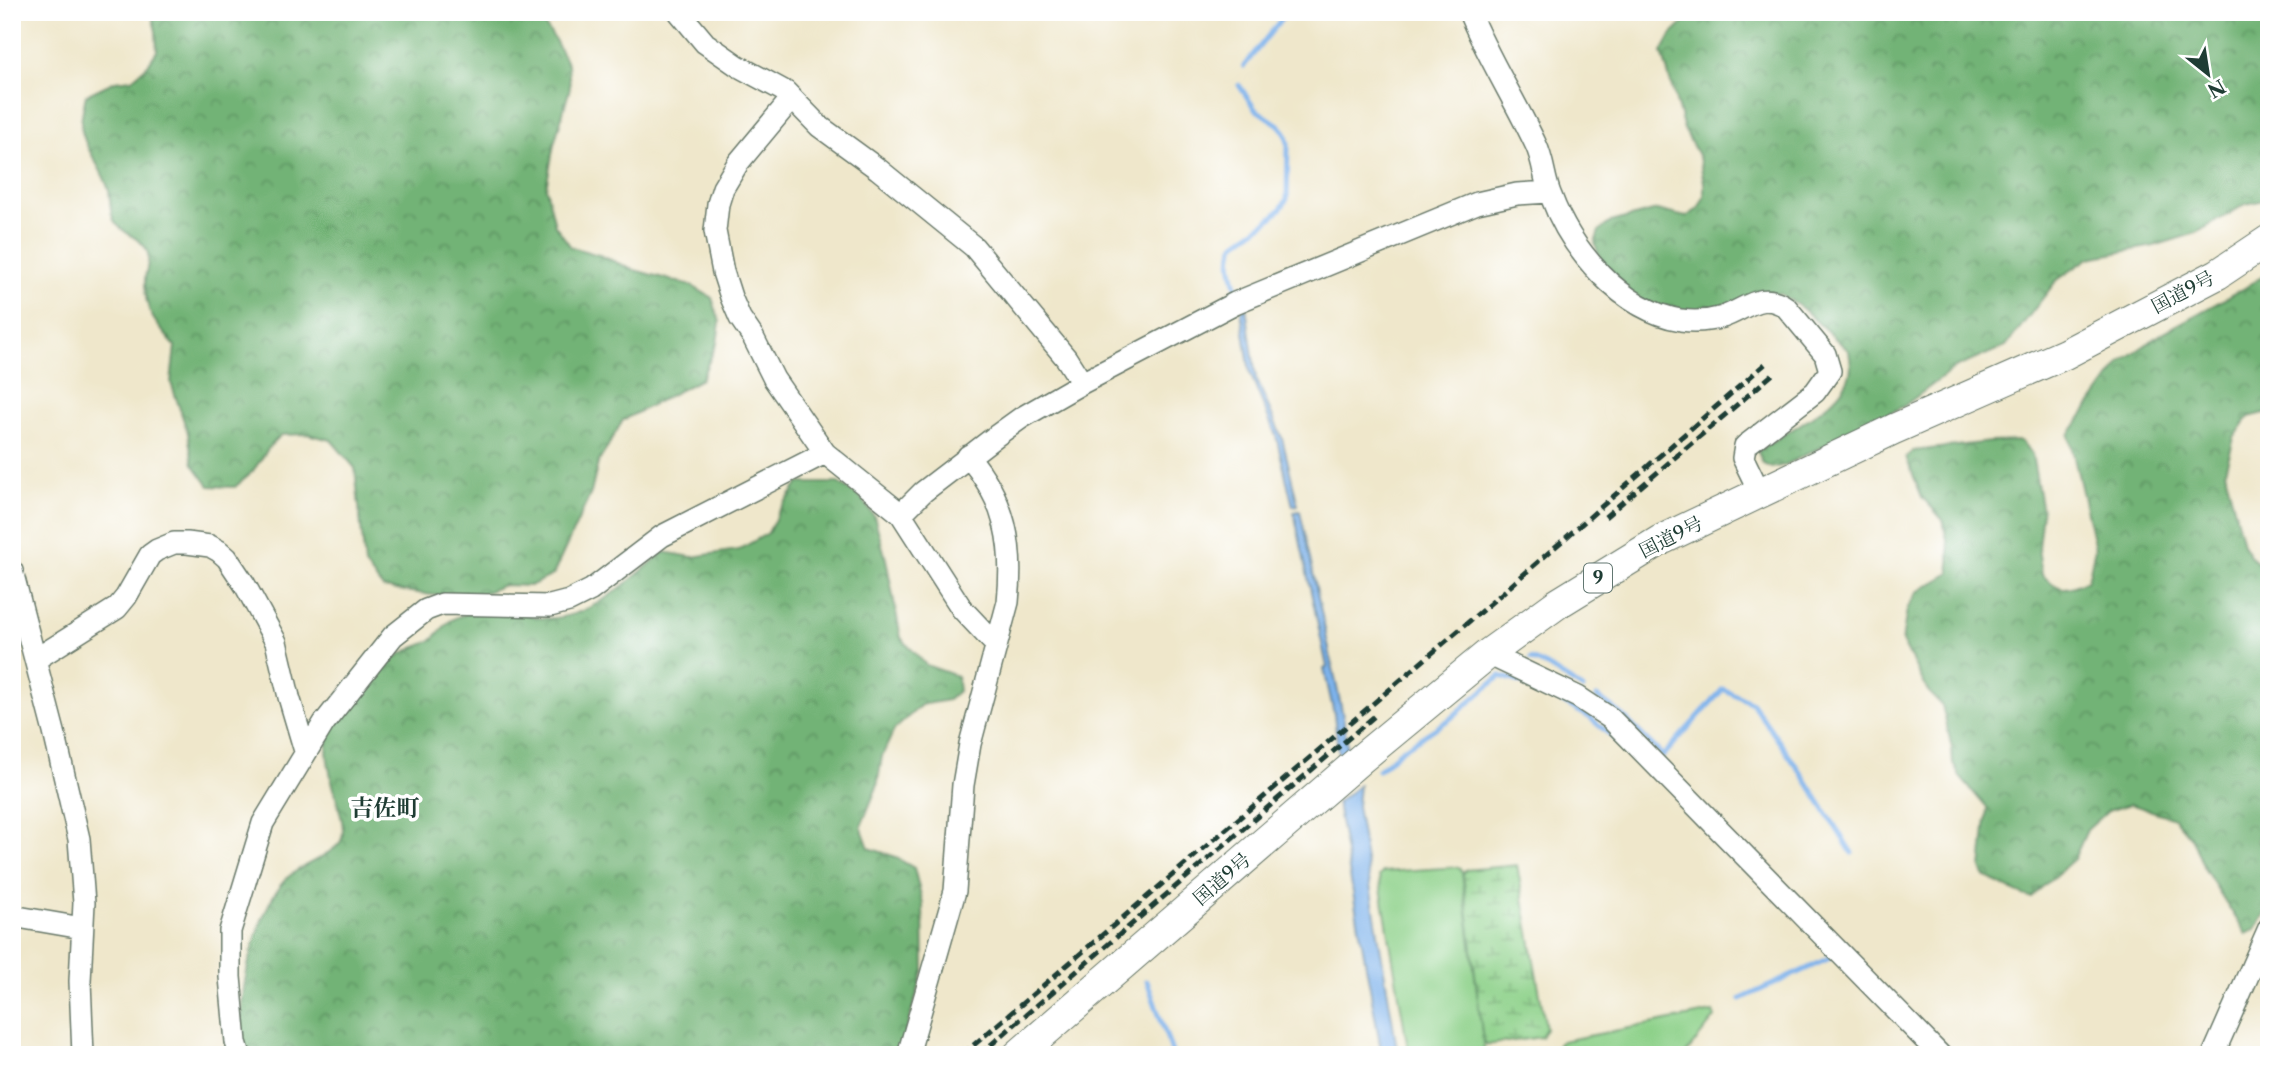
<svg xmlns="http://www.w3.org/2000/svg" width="2281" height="1067" font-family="'Libre Caslon Text','Noto Serif JP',serif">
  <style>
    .green { fill: #8ed18a; stroke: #56875f; stroke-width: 2 }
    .forest { fill: url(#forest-crowns); stroke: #487855; stroke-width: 2 }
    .wetland { fill: url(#wetland-marsh); stroke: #56875f; stroke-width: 2 }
    .water { fill: #7eb2eb; stroke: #4e7890; stroke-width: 2 }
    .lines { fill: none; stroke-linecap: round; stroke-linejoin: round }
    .stream { stroke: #7eb2eb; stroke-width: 5 }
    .minor-casing { stroke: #687869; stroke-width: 24 }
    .highway-casing { stroke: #687869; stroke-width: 32 }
    .minor { stroke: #fff; stroke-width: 21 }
    .highway { stroke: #fff; stroke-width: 30 }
    .rail { stroke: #1f3d34; stroke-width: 5; stroke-dasharray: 10 5; stroke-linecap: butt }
    .labels { text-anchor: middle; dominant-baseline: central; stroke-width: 7; stroke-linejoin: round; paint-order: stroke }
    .shield { fill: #fff; stroke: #627771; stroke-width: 2 }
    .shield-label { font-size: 18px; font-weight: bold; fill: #1f3d34 }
    .street-label { font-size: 19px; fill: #1f3d34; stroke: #fff }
    .quarter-label { font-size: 23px; font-weight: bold; fill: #1f3d34; stroke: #fff }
  </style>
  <defs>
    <pattern id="forest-crowns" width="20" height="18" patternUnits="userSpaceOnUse" patternTransform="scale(1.75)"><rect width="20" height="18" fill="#72b376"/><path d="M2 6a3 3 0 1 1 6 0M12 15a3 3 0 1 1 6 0" fill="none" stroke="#5d9362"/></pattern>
    <pattern id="wetland-marsh" width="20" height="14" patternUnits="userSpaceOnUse" patternTransform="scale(1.75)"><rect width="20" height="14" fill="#8ed18a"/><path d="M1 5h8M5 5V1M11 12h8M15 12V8" fill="none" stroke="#73ab72"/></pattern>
  </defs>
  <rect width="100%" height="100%" fill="#fff"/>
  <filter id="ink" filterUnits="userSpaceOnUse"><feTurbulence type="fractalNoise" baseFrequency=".0143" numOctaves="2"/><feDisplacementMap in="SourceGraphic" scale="14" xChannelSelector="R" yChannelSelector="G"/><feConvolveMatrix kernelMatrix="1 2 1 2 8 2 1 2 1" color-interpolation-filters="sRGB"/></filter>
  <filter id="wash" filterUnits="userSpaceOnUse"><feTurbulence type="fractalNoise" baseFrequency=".00686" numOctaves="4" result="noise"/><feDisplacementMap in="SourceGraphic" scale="28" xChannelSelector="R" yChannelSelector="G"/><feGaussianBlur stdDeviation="1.57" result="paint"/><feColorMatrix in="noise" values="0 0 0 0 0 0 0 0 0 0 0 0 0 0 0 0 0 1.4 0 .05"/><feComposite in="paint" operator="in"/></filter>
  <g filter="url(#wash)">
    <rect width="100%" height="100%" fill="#efe7cb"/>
    <!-- green -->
    <path class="green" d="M1459,867L1462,873L1485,1055H1409L1379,876L1383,872Z
      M1713,1012L1715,1017L1685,1055H1556L1558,1044L1562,1041Z"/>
    <!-- forest -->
    <path class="forest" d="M151,12H535L554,38L568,65L570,88L554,144L546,188L555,225L571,247L602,256L631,269L692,286L712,298L720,322L717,343L701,379L623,420L598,463L591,493L553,575L530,586L504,585L476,596L432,595L383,588L365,565L355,468L331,440L307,434L281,435L270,446L253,471L235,487L209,486L193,464L188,433L171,383L175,346C155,323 144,311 145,280C145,272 150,262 148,254C145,238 124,236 115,222C109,213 111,201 109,191C103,167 81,146 81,122C82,113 84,104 86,95L115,81L132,79L147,66L157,51L156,31Z
      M1695,12H2269V199L2246,204L2196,233L2154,246L2089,258L2056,281L2006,346L1955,368L1904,406L1785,465L1772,468L1763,464L1758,452L1762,448C1788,431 1843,404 1850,373C1852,367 1850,358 1849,351L1802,308L1779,293L1704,313L1670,311L1636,300L1599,256L1595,243L1599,231L1611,222L1657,210L1686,217L1698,209L1704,197V182L1699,157L1684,129L1662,52L1672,34Z
      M2269,272V412L2249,417L2234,438L2225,471L2243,544L2251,557L2269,573V813L2257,840C2261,846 2267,852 2269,859C2273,880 2271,926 2246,934L2204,868L2192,839L2174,818L2130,804L2108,811L2087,830L2074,859L2031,897C2022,897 1995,881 1984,876L1981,868L1987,808L1960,777L1953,763L1952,748L1942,705L1928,691L1902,641L1907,609L1917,592L1950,573L1949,549L1943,520L1922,497L1906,457L1913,451L1990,442L2021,441L2032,454L2042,511L2038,548L2042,575C2061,592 2065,591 2088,580L2095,548L2069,435L2121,362L2164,332L2243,289Z
      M799,483H838L860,497L874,516L886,559L901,638L926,665L957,676L959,690L948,700L921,705L894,730L882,756L877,787L861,826L869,848L893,856L914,868L923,904L924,969L903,1042L897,1055H245C232,1012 254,912 286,879C301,864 327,858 339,844C357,823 306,753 338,717C357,695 377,671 401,654C410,648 422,646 430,641C443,632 445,619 463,615C476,611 496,610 510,611C521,611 531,617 541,618C588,623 631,579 664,552L692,557L738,550L768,533L779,511Z"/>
    <!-- wetland -->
    <path class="wetland" d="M1517,865L1546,1028L1541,1037L1487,1045L1483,1041L1463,874L1465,870Z"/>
    <!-- water -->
    <path class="water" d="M1246,307L1256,378L1282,438L1298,505L1293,506L1276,436L1250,373L1241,311Z
      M1300,511L1343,716L1348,752L1339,761L1334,714L1324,669L1327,667L1294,512Z
      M1359,785L1357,806L1398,1055H1382L1337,803Z"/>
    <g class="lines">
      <!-- stream -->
      <path class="stream" d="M1244,66L1287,12
        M1237,290C1233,274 1227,258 1236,243C1253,230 1277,219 1287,199L1288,143L1285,132L1279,125L1255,109L1239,85
        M1531,659L1547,666L1583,689
        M1554,697L1589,717L1620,743
        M1597,697L1622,715L1663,756L1723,689L1752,703L1804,777L1852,853
        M1378,770L1403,749L1450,719L1500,676L1527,684
        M1147,981L1173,1055
        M1741,999L1832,957L1829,954"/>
    </g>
  </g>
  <g filter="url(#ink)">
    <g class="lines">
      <defs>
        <path id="minor" d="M679,12L705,43L738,66L786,92L819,126L878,169L974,247L1066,358L1082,383
          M1469,12C1488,58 1515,100 1536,145C1544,162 1544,180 1551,196C1571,250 1621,310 1681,320C1695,322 1709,321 1723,317C1746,309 1762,290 1786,307L1825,354L1830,371L1815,392L1745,446L1743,458L1760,493
          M792,98L738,163L723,188L718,204L715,231L723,272L731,297L740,318L753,337L774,379L825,453L901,514L962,609L996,645
          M901,514L923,492L996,436L1021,418L1082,383L1235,303L1477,203L1517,194L1549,192
          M12,571L54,732L79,839L84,903L80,981L83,1055
          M1488,654L1578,697L1610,718L1940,1055
          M36,659L117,608L126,597L150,555L157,550L174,543H187L210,546L219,551L227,558L245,585L276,642L289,697L305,751
          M12,916L82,928
          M240,1055L236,1042L230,977V931L263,823L324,723L393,636L426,610L442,604L550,606L569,601L591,590L662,536L825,453
          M908,1055L955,891L963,785L970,744L1008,602C1014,545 1006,501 968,456
          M2213,1055L2269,928"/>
        <path id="highway" d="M1018,1055L1362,758L1488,654L1557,604L1661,540L1894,429L2065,354L2218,274L2269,240"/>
      </defs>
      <!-- minor casing -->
      <use href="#minor" class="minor-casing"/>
      <!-- highway casing -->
      <use href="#highway" class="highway-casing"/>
      <!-- minor -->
      <use href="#minor" class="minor"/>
      <!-- highway -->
      <use href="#highway" class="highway"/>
      <!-- rail -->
      <path class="rail" d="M1605,517L1773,374
        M962,1055L1507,589L1765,364
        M979,1055L1377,714"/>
    </g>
  </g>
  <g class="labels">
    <!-- shield labels -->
    <rect class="shield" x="1584" y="563.5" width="28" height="29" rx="5"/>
    <g class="shield-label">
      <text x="1598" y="578">9</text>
    </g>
    <!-- street labels -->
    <g class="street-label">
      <text transform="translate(2183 292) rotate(-28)">国道9号</text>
      <text transform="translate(1671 537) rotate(-27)">国道9号</text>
      <text transform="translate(1222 879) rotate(-41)">国道9号</text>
    </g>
    <!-- quarter labels -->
    <g class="quarter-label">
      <text x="385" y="808">吉佐町</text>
    </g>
  </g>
  <!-- margin -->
  <rect width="2281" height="1067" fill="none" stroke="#fff" stroke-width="42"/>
  <!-- north arrow -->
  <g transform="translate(2208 74) rotate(150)" stroke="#ffffff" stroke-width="5" paint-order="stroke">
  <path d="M0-5L12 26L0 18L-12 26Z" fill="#1f3d34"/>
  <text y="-10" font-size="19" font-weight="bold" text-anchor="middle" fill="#1f3d34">N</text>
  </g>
</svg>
